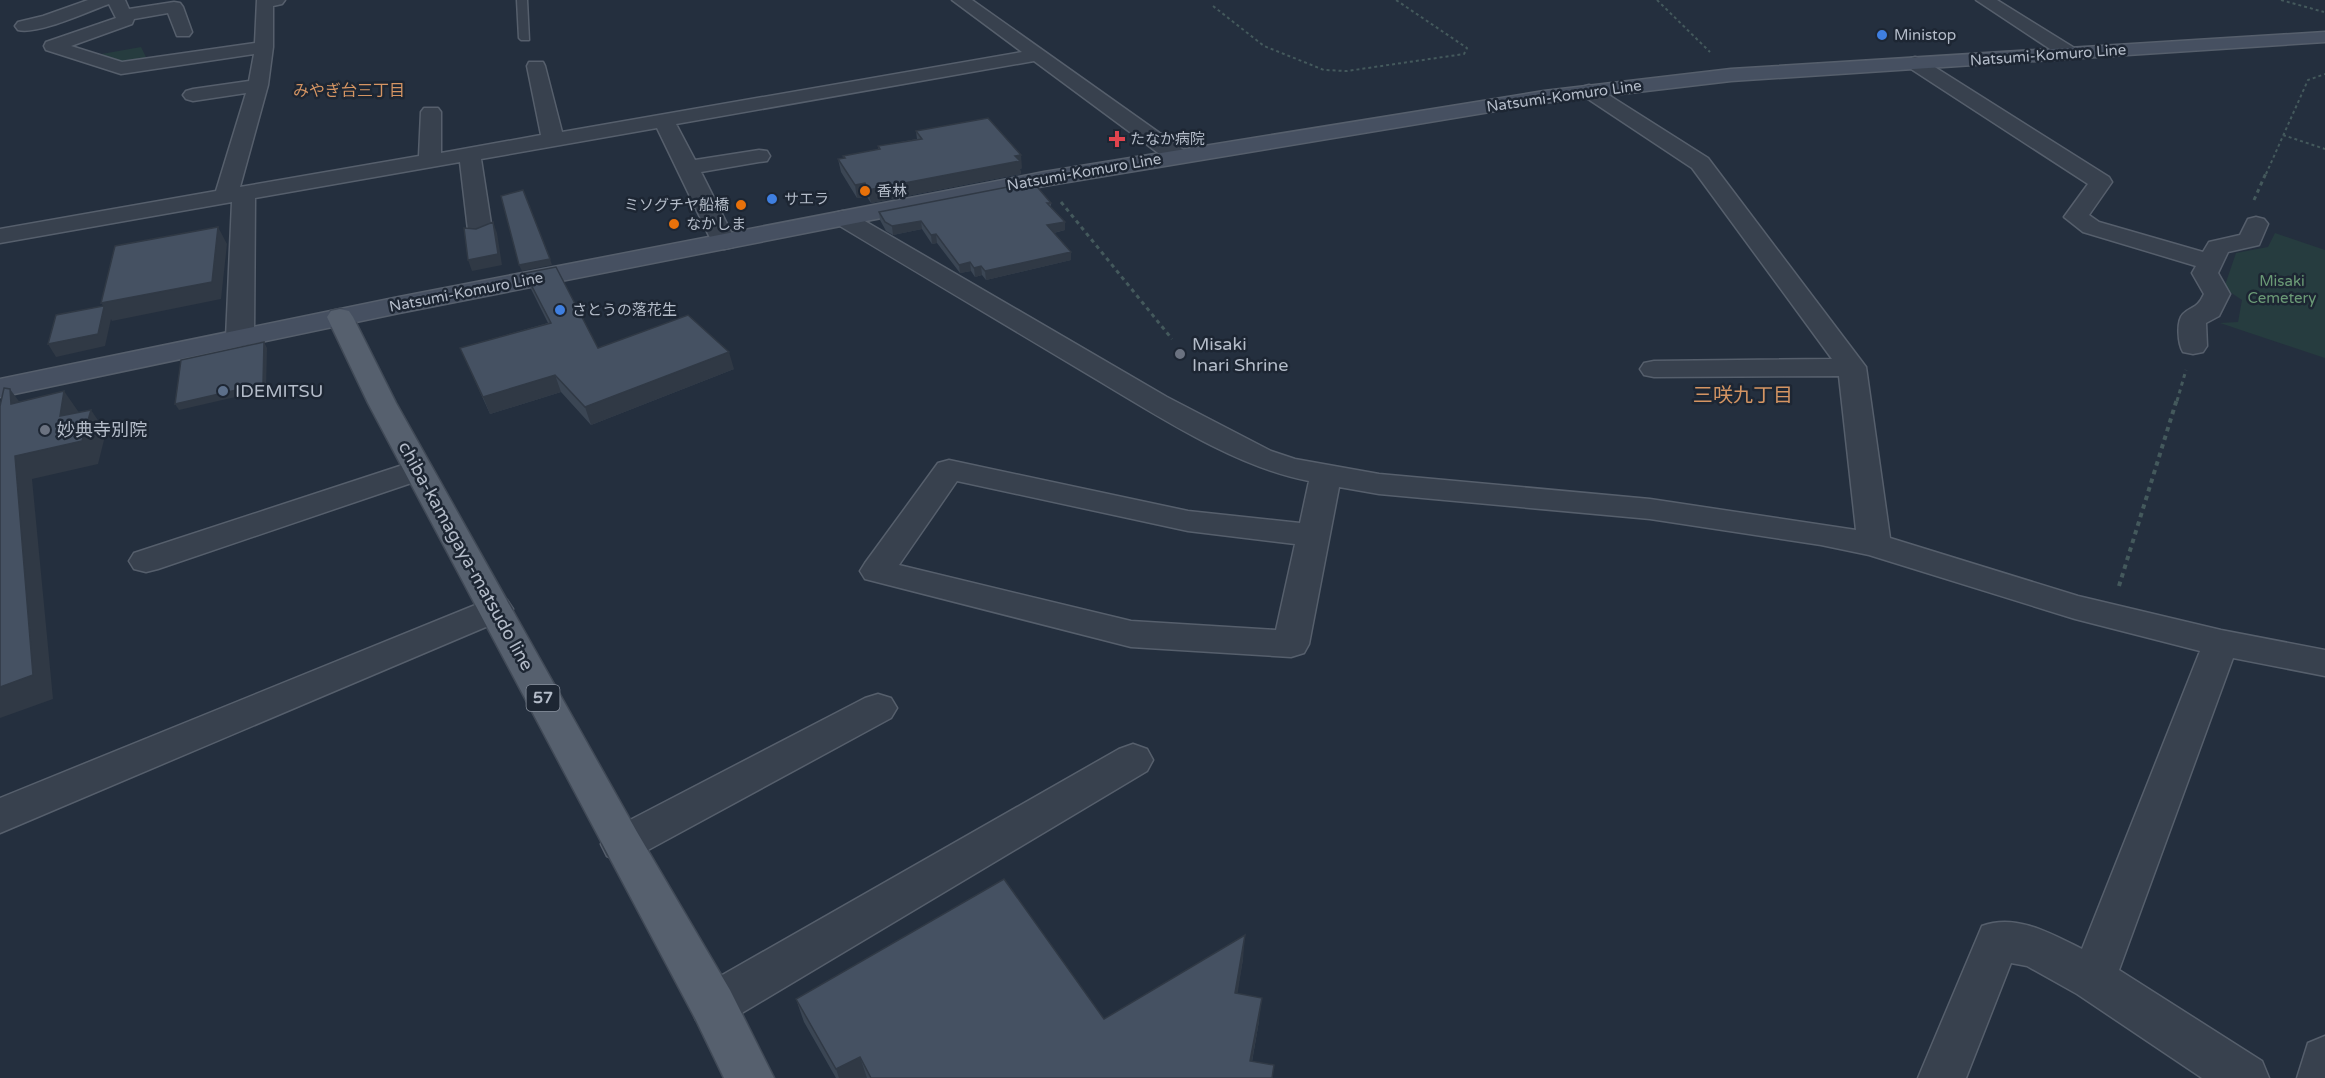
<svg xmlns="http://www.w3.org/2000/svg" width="2325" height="1078" font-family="'Varela Round','Noto Sans JP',sans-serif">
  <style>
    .green { fill: #263c3f }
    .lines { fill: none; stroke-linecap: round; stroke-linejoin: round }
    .service-casing { stroke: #565f6c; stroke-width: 3 }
    .minor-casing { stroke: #565f6c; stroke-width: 3 }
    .secondary-casing { stroke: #565f6c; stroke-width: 3 }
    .primary-casing { stroke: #414a57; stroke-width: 3 }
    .path-far2 { stroke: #44595c; stroke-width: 2; stroke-dasharray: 3 3; stroke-linecap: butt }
    .path-far1 { stroke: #44595c; stroke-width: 3; stroke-dasharray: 4 4; stroke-linecap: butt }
    .path { stroke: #44595c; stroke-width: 4; stroke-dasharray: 4.5 4.5; stroke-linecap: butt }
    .service { fill: #38414e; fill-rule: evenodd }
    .minor { fill: #38414e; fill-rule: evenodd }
    .secondary { fill: #465061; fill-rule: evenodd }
    .primary { fill: #56606e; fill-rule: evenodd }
    .wall { fill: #3b4654 }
    .shaded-wall { fill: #303945 }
    .building { fill: #455162; stroke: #303945; stroke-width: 1.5 }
    .shop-dot { fill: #3f7fe0; stroke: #1d2633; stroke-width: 2 }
    .health-dot { fill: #e0444e; stroke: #1d2633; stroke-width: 2 }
    .food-dot { fill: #e8710a; stroke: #1d2633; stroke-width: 2 }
    .worship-dot { fill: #6b7280; stroke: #1d2633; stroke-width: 2 }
    .service-dot { fill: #5c6f8a; stroke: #1d2633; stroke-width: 2 }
    .labels { text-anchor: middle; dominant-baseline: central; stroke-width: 5; stroke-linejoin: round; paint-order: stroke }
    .far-poi-label { font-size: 15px; fill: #b4bcc9; stroke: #1d2633; text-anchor: start }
    .far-street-label { font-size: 15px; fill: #b4bcc9; stroke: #1d2633 }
    .far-park-label { font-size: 15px; fill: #6b9a76; stroke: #1d2633 }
    .far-neighbourhood-label { font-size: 16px; fill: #d59563; stroke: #1d2633 }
    .shield { fill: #1d2633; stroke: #878f9c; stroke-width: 1.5 }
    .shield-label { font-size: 16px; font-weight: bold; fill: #b4bcc9 }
    .poi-label { font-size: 18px; fill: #b4bcc9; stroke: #1d2633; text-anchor: start }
    .street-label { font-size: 18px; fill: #b4bcc9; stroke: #1d2633 }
    .neighbourhood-label { font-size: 20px; fill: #d59563; stroke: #1d2633 }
  </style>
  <rect width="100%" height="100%" fill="#242f3e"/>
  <!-- green -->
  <path class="green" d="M141,47L148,61L125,63L96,55Z
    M2275,233L2325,250V358L2220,323L2238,322L2242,300L2224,288L2236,253L2268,247Z"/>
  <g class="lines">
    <defs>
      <path id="service" d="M517,0H527L529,40H521L519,38Z"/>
      <path id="minor" d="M88,0H125L129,9L174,2L180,3L183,7L192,32L189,36H177L168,13L134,19L132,24L71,46L122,62L255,43L257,0H285L282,4L273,6V47L268,85L240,187L419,156L421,112L424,108H438L441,112V153L541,135L527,66L529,62H543L545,66L562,132L1022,52L952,0H972L1185,151L1188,156L1185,161L1177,162L1169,161L1034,61L676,124L695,160L759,150L767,151L770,156L767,161L759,162L701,172L736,242L733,247L724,249L715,247L712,242L657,128L481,159L492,230L488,235L480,237L472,235L468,230L460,162L255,198L254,338L250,344L240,346L230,344L226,338L232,202L0,243V229L216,191L246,93L193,101L186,99L183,95L186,91L193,89L249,81L254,54L121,74L46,50L44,46L46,42L116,18L109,4C89,11 38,35 18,30L15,26L18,22L43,16Z
        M1976,0H1997L2076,49L2078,53L2076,57H2062Z
        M1915,57L1922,59L2109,177L2112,182L2089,215L2099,222L2203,252L2209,242L2240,235L2248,219L2256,217L2264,219L2268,224L2259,245L2228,252L2218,273L2230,294L2219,316L2206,323L2207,346L2203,352L2193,354L2183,352C2178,344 2176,321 2183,314C2193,305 2197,309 2204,294L2192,273L2196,266L2083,232L2064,217L2088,184L1908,67L1906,63L1908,59Z
        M1589,85L1596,87L1708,158L1866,367L1890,538L2078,596L2221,630L2325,650V676L2233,658L2119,970L2262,1061L2269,1078H2202L2077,994L2027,966L2011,963L1966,1078H1918L1982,926C2016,913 2052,934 2082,949L2200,651L2075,619L1869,555L1821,545L1650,519L1379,494L1339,487L1309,644L1304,653L1291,657L1131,647L865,579L860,571L865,563L938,463L949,460L1188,511L1300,523L1309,481C1234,467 1155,414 1089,375C1004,324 919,274 835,223L831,218L835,213L843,211L851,213L1167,397L1271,451L1295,459L1379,474L1650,499L1856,530L1839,376L1654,377L1644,375L1640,369L1644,363L1654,361L1832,359L1692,168L1582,95L1579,91L1582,87ZM957,481L1188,531L1295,544L1276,630L1131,621L899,565Z
        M418,460L429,463L433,470L429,477L158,569L146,572L134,569L129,561L134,553Z
        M495,597L507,600L513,609L507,618L0,833V798Z
        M878,694L891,698L897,708L891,718L637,856L622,862L607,856L601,844L607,832L865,698Z
        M1133,744L1147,749L1153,760L1147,771L730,1020L713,1027L696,1020L690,1005L696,990L1119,749Z
        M2325,1036V1078H2297L2308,1043Z"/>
      <path id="secondary" d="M2325,32V42L1731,81L1544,103L1044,186L399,313L0,397V379L399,297L1044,172L1544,91L1731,69Z"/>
      <path id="primary" d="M340,309L349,311L353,317L396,403L637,832L730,990L774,1078H724L696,1020L368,403L327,317L331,311Z"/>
    </defs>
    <!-- service casing -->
    <use href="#service" class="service-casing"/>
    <!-- minor casing -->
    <use href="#minor" class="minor-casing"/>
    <!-- secondary casing -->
    <use href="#secondary" class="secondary-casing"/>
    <!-- primary casing -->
    <use href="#primary" class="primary-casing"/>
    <!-- path-far2 -->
    <path class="path-far2" d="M1657,0L1710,52
      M2281,0L2324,12
      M1213,6L1264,46L1324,70L1347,71L1464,54L1467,48L1396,0
      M2283,135L2325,149
      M2266,174L2308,80L2325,74"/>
    <!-- path-far1 -->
    <path class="path-far1" d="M2254,200L2266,173
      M1061,202L1172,339
      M2177,401L2186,370"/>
    <!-- path -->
    <path class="path" d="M2119,586L2177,399"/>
    <!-- service -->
    <use href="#service" class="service"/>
    <!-- minor -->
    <use href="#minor" class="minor"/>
    <!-- secondary -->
    <use href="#secondary" class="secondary"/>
    <!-- primary -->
    <use href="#primary" class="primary"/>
  </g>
  <!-- wall -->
  <path class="wall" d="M916,131L1022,168L1020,169L1021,174L871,203L867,197L857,198L841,172L838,159L844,158L843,156L878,150V146L917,139Z
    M1051,203V208L1065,230L1054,233L1071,252V260L986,280L982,275L975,277L971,271L960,273L937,243L932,244L922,229L893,235L886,231L880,220L879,212Z
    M525,273L598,348L734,369L591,425L561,392L490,414L460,348L548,323L531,289Z
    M1243,959L1237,993L1259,1021L1252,1062L1272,1078H836L804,1022L796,999L1104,1019Z"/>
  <!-- shaded-wall -->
  <path class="shaded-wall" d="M1021,155L1022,168L1020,169L1021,174L871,203L868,190Z
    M865,183L867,197L857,198L855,185Z
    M921,221L922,229L893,235L892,226Z
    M493,222L497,233L502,265L472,271L468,260Z
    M1065,222V230L1048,234L1047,225Z
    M218,227L227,244L221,299L112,321L111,319L105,346L56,357L48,344L104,307L101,303Z
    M936,234L937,243L932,244L931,235Z
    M1071,252V260L986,280L985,271Z
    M550,259L552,265L522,271L519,265Z
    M970,262L971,271L960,273L959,265Z
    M981,266L982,275L975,277L974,268Z
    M264,342L267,348L266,390L179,410L175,404Z
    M729,352L734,369L591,425L585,407Z
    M555,375L561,392L490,414L483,397Z
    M10,389L26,411L11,404Z
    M64,391L80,414L60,416Z
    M91,410L106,432L98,464L32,479L53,699L0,718V687L15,456Z
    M1245,935L1243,959L1234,1016L1235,993Z
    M1262,998L1259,1021L1249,1078L1250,1061Z
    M860,1057L867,1078H839L836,1069Z"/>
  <!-- building -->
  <path class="building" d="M988,118L1021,155L1015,156L1020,161L868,190L865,183L855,185L838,159L845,158L843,156L880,149L878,146L922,139L916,131Z
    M1033,182L1051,203H1047L1065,222L1047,225L1071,252L985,271L981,266L974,268L970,262L959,265L936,234L931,235L921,221L892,226L885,222L879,212Z
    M523,190L550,259L519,265L501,196Z
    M493,222L498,254L468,260L464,228L476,229Z
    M218,227L212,282L101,303L115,246Z
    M556,267L598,348L688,315L729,352L585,407L555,375L483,397L460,348L551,323L525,273Z
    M103,306L104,307L98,334L48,344L56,315Z
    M264,342L263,384L175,404L181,360Z
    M4,388L10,389L11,404L64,391L60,416L91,410L82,441L15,456L33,675L0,687V406Z
    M1004,879L1104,1019L1245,935L1235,993L1262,998L1250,1061L1274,1065L1272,1078H871L860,1057L836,1069L796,999Z"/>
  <!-- markers -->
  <g class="shop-dot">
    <circle cx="1882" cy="35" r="6"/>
    <circle cx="772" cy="199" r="6"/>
    <circle cx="560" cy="310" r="6"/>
  </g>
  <path class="health-dot" d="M1114 130h6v6h6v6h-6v6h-6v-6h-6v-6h6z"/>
  <g class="food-dot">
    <circle cx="865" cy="191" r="6"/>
    <circle cx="741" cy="205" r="6"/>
    <circle cx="674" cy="224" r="6"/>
  </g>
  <g class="worship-dot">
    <circle cx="1180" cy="354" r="6"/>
    <circle cx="45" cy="430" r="6"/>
  </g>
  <circle class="service-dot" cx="223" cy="391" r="6"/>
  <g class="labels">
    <!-- far-poi labels -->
    <g class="far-poi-label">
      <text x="1894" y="35">Ministop</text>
      <text x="1130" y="139">たなか病院</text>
      <text x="877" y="191">香林</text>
      <text x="784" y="199">サエラ</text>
      <text x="729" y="205" text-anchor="end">ミソグチヤ船橋</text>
      <text x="686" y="224">なかしま</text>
      <text x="572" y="310">さとうの落花生</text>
    </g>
    <!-- far-street labels -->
    <g class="far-street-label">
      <text transform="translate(2048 55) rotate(-4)">Natsumi-Komuro Line</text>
      <text transform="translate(1564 96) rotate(-8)">Natsumi-Komuro Line</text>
      <text transform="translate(1084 172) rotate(-10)">Natsumi-Komuro Line</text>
      <text transform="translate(466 292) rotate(-11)">Natsumi-Komuro Line</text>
    </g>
    <!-- far-park labels -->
    <g class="far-park-label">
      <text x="2282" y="281">Misaki<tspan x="2282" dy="17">Cemetery</tspan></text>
    </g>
    <!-- far-neighbourhood labels -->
    <g class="far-neighbourhood-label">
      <text x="349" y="91">みやぎ台三丁目</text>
    </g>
    <!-- shield labels -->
    <rect class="shield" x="526.5" y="685" width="33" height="26" rx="4.5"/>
    <g class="shield-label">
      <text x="543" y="698">57</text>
    </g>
    <!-- poi labels -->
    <g class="poi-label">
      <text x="1192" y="344">Misaki<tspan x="1192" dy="21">Inari Shrine</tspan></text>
      <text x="235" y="391">IDEMITSU</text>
      <text x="57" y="430">妙典寺別院</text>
    </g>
    <!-- street labels -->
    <g class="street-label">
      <text transform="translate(466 556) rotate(61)">chiba-kamagaya-matsudo line</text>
    </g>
    <!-- neighbourhood labels -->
    <g class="neighbourhood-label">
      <text x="1743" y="396">三咲九丁目</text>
    </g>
  </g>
</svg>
